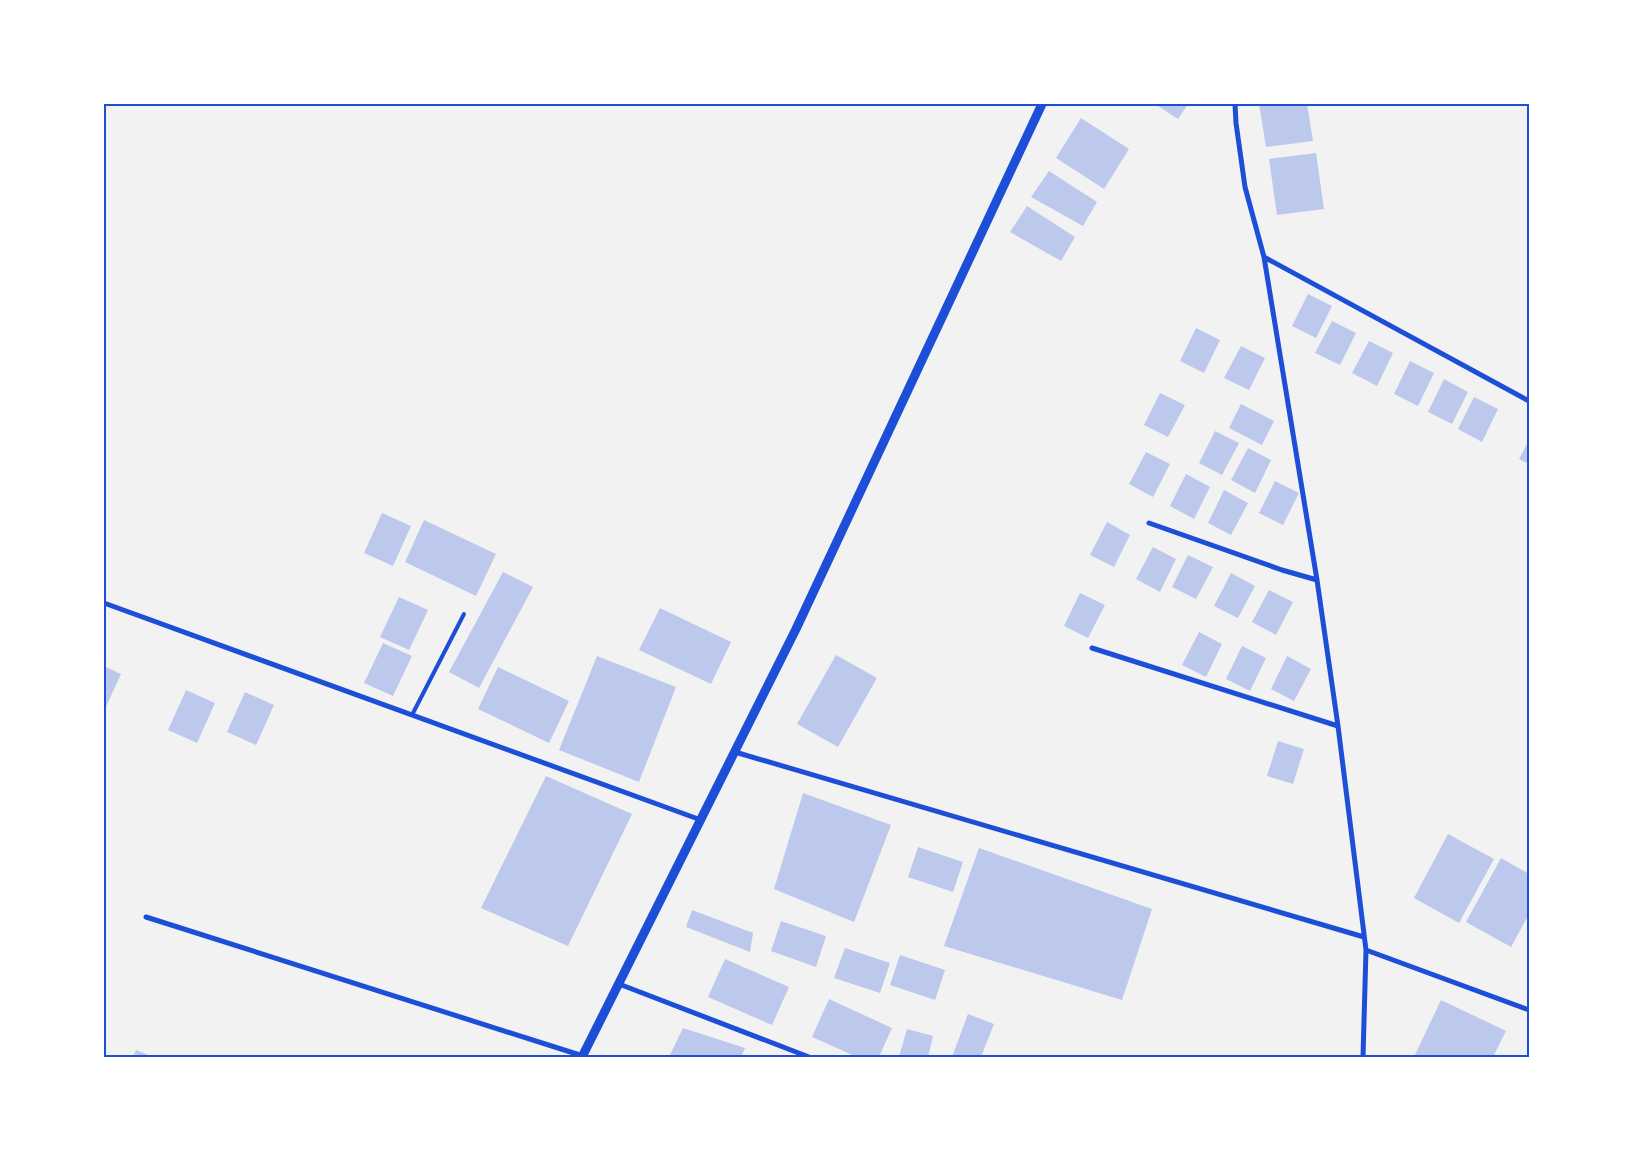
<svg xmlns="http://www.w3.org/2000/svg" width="1633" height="1161" font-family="Arial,sans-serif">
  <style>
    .building { fill: #bdc9ec }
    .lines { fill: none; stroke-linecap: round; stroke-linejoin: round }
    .service { stroke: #1d4ed8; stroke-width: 4 }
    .minor { stroke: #1d4ed8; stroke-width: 5 }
    .tertiary { stroke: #1d4ed8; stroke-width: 9 }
    .neatline { fill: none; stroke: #1d4ed8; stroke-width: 2 }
  </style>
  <rect width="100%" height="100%" fill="#f2f2f2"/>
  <!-- building -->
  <path class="building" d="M1155,104H1188L1178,119Z
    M1259,104H1307L1313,141L1266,147Z
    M1081,118L1129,149L1104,189L1056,158Z
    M1316,153L1324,209L1277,215L1269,159Z
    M1049,171L1097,202L1083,226L1031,197Z
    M1027,206L1075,237L1061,261L1010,232Z
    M1308,294L1332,306L1316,338L1292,326Z
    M1332,321L1356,333L1340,365L1315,353Z
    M1196,328L1220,340L1204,373L1180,361Z
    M1369,341L1393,353L1377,386L1352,373Z
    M1241,346L1265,358L1249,390L1224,378Z
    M1410,361L1434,373L1418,406L1394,394Z
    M1444,379L1468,392L1452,424L1428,412Z
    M1160,393L1185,405L1168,437L1144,425Z
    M1474,397L1498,409L1482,442L1458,429Z
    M1241,404L1274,421L1262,445L1229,428Z
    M1215,431L1239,443L1222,475L1199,463Z
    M1529,440V464L1519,459Z
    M1248,448L1271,460L1255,493L1231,480Z
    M1146,452L1170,464L1153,497L1129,484Z
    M1186,474L1210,487L1194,519L1170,506Z
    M1275,481L1299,493L1283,525L1259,513Z
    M1224,490L1248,503L1231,535L1208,523Z
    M382,513L411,526L393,566L364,553Z
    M424,520L496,554L476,596L405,562Z
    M1107,522L1130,535L1114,567L1090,555Z
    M1153,547L1176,559L1160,592L1136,579Z
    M1188,555L1213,567L1196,599L1172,587Z
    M503,572L533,587L479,688L449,672Z
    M1231,573L1255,586L1238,618L1214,606Z
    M1269,590L1293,602L1276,635L1252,622Z
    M1080,593L1105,605L1088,638L1064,626Z
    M399,597L428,610L409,650L380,637Z
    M660,608L731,642L711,684L639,650Z
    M1199,632L1222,644L1206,677L1182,665Z
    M383,643L412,656L393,696L364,683Z
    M1242,646L1266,658L1250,691L1226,679Z
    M836,655L877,678L838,747L797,724Z
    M597,656L676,687L639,782L559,750Z
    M1287,656L1311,669L1294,701L1271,689Z
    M104,666L121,674L104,711Z
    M498,667L569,701L549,743L478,709Z
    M186,690L215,703L197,743L168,730Z
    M245,692L274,705L256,745L227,732Z
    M1278,741L1304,749L1293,784L1267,776Z
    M546,776L632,814L568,946L481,908Z
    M803,793L891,825L854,922L774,889Z
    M1448,834L1494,859L1459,923L1414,898Z
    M918,847L963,862L953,892L908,877Z
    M979,848L1152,909L1122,1000L944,946Z
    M1501,858L1529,874V914L1511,947L1466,922Z
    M692,910L753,933L750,952L686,927Z
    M781,921L826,936L816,967L771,951Z
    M845,948L890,963L880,993L834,978Z
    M900,955L945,970L935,1000L890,985Z
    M725,959L789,987L772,1025L708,997Z
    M829,999L892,1028L879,1057H857L812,1037Z
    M1441,1000L1506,1031L1493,1057H1414Z
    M968,1014L994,1024L981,1057H952Z
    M683,1028L745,1048L741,1057H669Z
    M907,1029L933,1036L928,1057H899Z
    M136,1050L153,1057H133Z"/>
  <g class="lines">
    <!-- service -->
    <path class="service" d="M412,715L464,614"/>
    <!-- minor -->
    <path class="minor" d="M1235,104L1236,123L1245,187L1264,257L1317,580L1338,726L1366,950L1363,1057
      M1264,257L1529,401
      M1149,523L1282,570L1317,580
      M104,603L701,820
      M1092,648L1338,726
      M735,752L1364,937
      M146,917L583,1056
      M1366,950L1529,1010
      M619,984L809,1057"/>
    <!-- tertiary -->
    <path class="tertiary" d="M582,1057L796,629L1042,104"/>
  </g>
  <!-- border -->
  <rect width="1633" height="1161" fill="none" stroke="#ffffff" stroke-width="210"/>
  <rect x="105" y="105" width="1423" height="951" class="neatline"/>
</svg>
